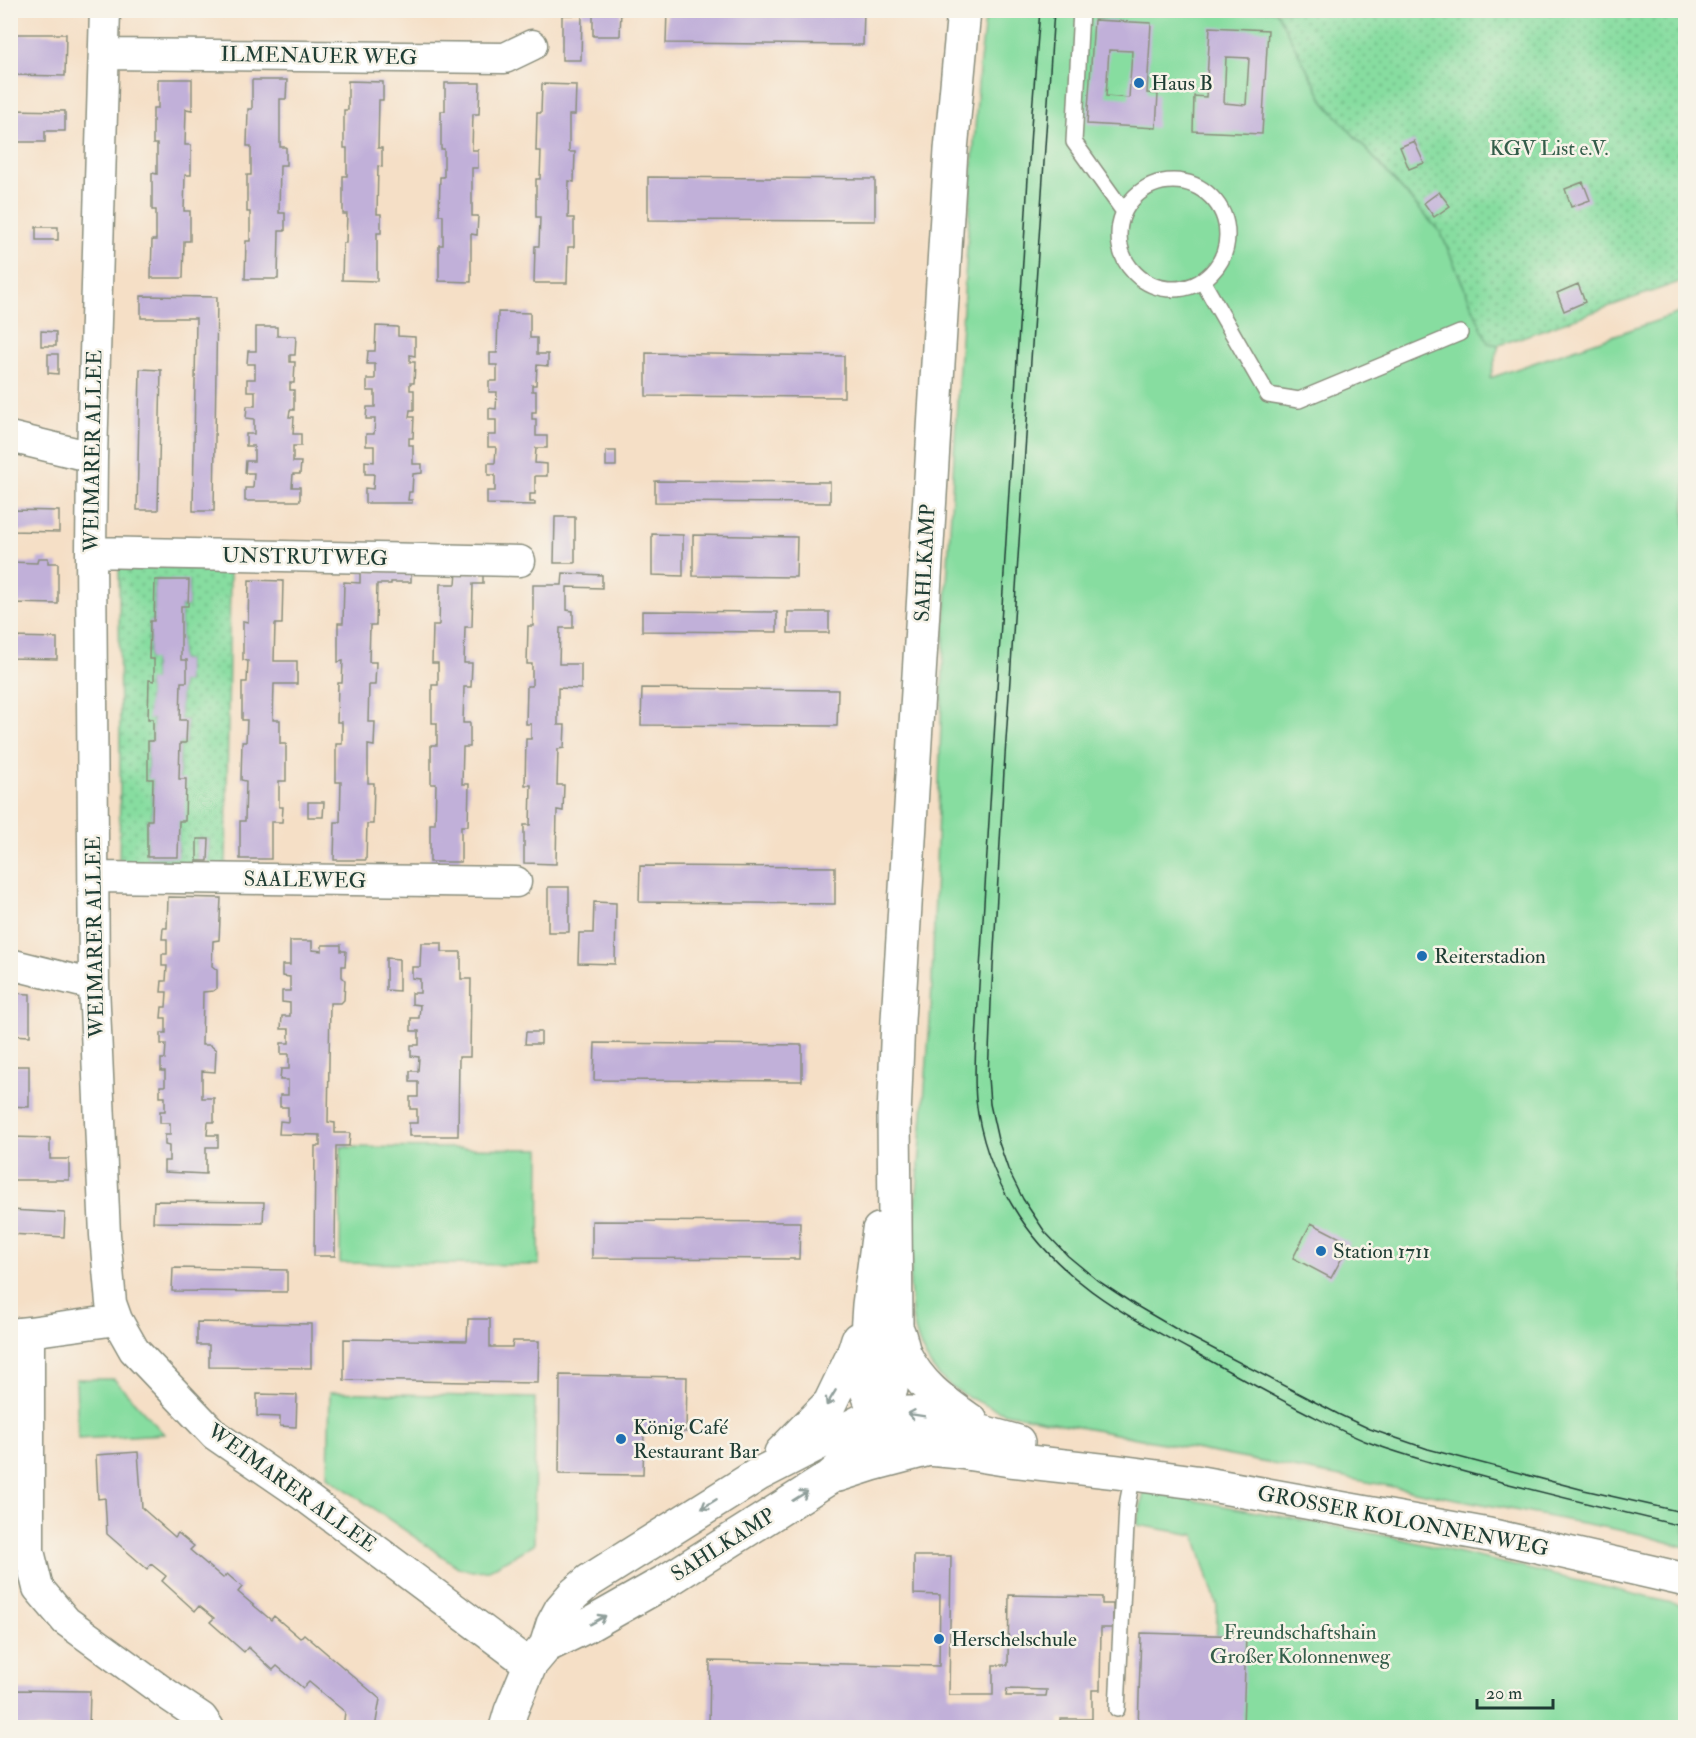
<svg xmlns="http://www.w3.org/2000/svg" width="1696" height="1738" font-family="'IM FELL Double Pica',serif">
  <style>
    .green { fill: #87dda0; stroke: #538d6a; stroke-width: 1.5 }
    .garden { fill: url(#garden-dots); stroke: #538d6a; stroke-width: 1.5; fill-rule: evenodd }
    .building { fill: #c1b0d9; fill-rule: evenodd }
    .lines { fill: none; stroke-linecap: round; stroke-linejoin: round }
    .service-casing { stroke: #8a8e7d; stroke-width: 18 }
    .minor-casing { stroke: #8a8e7d; stroke-width: 33 }
    .tertiary-casing { stroke: #8a8e7d; stroke-width: 36 }
    .service { stroke: #fff; stroke-width: 15 }
    .minor { stroke: #fff; stroke-width: 30 }
    .tertiary { stroke: #fff; stroke-width: 33 }
    .tram { stroke: #1f3d34; stroke-width: 1.5 }
    .oneway { stroke: #8f9e9a }
    .poi-dot { fill: #1f6fb2; stroke: #f7f3e8; stroke-width: 2 }
    .labels { text-anchor: middle; dominant-baseline: central; stroke-width: 5; stroke-linejoin: round; paint-order: stroke }
    .street-label { font-size: 21px; fill: #1f3d34; stroke: #f7f3e8 }
    .poi-label { font-size: 21px; fill: #1f3d34; stroke: #f7f3e8; text-anchor: start }
    .park-label { font-size: 21px; fill: #345d4a; stroke: #f7f3e8 }
  </style>
  <defs>
    <pattern id="garden-dots" width="8" height="8" patternUnits="userSpaceOnUse" patternTransform="scale(1.5)"><rect width="8" height="8" fill="#87dda0"/><path d="M2 2h.1M6 6h.1" fill="none" stroke="#6eb483" stroke-width="1.8" stroke-linecap="round"/></pattern>
  </defs>
  <rect width="100%" height="100%" fill="#f7f3e8"/>
  <filter id="ink" filterUnits="userSpaceOnUse"><feTurbulence type="fractalNoise" baseFrequency=".0167" numOctaves="2"/><feDisplacementMap in="SourceGraphic" scale="12" xChannelSelector="R" yChannelSelector="G"/><feConvolveMatrix kernelMatrix="1 2 1 2 8 2 1 2 1" color-interpolation-filters="sRGB"/></filter>
  <filter id="wash" filterUnits="userSpaceOnUse"><feTurbulence type="fractalNoise" baseFrequency=".008" numOctaves="4" result="noise"/><feDisplacementMap in="SourceGraphic" scale="24" xChannelSelector="R" yChannelSelector="G"/><feGaussianBlur stdDeviation="1.35" result="paint"/><feColorMatrix in="noise" values="0 0 0 0 0 0 0 0 0 0 0 0 0 0 0 0 0 1.4 0 .05"/><feComposite in="paint" operator="in"/></filter>
  <g filter="url(#wash)">
    <rect width="100%" height="100%" fill="#f5dfc6"/>
    <!-- green -->
    <path class="green" d="M986,11H1276L1325,103L1441,233L1488,342L1499,345L1490,378L1685,311V1547L1640,1534L1005,1413C955,1393 925,1379 913,1321C911,1309 911,1296 910,1284L931,1008L944,639L958,383L979,69Z
      M341,1147L540,1149L539,1265L340,1263Z
      M76,1379H114L164,1434L78,1439Z
      M330,1392L535,1398L534,1544L489,1570L472,1571L458,1567L328,1477Z
      M1144,1491L1397,1538L1685,1606V1727H1215L1217,1606L1195,1535L1137,1525Z"/>
    <!-- garden -->
    <path class="garden" d="M1276,11H1685V280L1499,345L1488,343L1441,233L1325,103Z
      M119,566H224V573H230L226,867H208L209,839H197V861H194L190,868L119,867L120,770ZM155,580L189,581L188,606H181V660H187V682H181L180,720H187L186,743H180L178,857H147V820H152L153,779L148,778V741H153V719H149V681H154V659H149L150,621H154Z"/>
    <g id="blocks">
      <!-- building -->
      <path class="building" d="M162,10H210V15L162,14Z
        M582,10H621L620,36H593V15H582L581,60H562V15H582Z
        M667,10H864L863,45L666,43Z
        M1094,20L1151,23L1147,93L1158,94L1156,128L1087,124ZM1109,50L1132,51L1129,98L1106,96Z
        M1210,27L1268,30L1262,134L1193,131L1194,96L1206,97ZM1226,57L1249,58L1246,105L1224,103Z
        M10,34H66L65,76L10,75Z
        M158,79H192V110L186,109L185,145H191V175H185L184,211H190V241H184L183,278H151L152,240H156V210H152V173L157,174V144H153V108H158Z
        M252,80H287L286,99H280V147H286V165H280L279,213H285V231H279L278,279H245L246,241H250V212H247V175H251V146H247L248,109H252Z
        M348,81L383,82V100H379L378,148H382V167L378,166L377,214H381V233H377V281L342,280L343,243H346L347,214H343V176H347V148H344V110H348Z
        M445,83H480L479,114H473L472,150H478V168H472V216H478L477,235L471,234V282L439,281V245H443V215H439L440,177H444V149H441V111H445Z
        M542,84L576,85L575,115H569V152H575L574,182L569,181L568,218H574V247H568L567,283H534L535,246H539L540,217H536V179H540L541,151H536L537,113H541Z
        M10,110L65,111V131H45V142H15V130H10Z
        M1414,141L1424,163L1409,169L1400,147Z
        M648,177L875,179V221L648,220Z
        M1583,182L1590,200L1571,207L1565,189Z
        M1439,192L1450,206L1434,217L1424,203Z
        M36,227H58V240H36Z
        M1578,284L1585,302L1564,311L1557,293Z
        M141,296L217,297L214,511H193L196,318H141Z
        M498,312L530,313V338H537V354H548V366L537,365L536,385H532V391H536V412H532V419H536V436H547V448H536L535,463L547,464V476H535V494H530V502H535V505L487,504V491H495V475H488V463H495L496,447H488V435H496V420H489V408L496,409L497,392H489V381H497V365H490V353H497Z
        M376,326L398,327V336L415,337V356L410,355V362H415L414,383H410V390H414V410H410L409,417H414L413,438H409V445H413V464H422V473L413,474L412,492H409L408,500H412V503H365V488L373,489L374,474H365V461L374,462V446H366V434H374L375,419H366L367,407H375V391H367V379H375V364H367L368,351H375Z
        M256,327H277V336H296L295,355H290V362H295L294,383H290V390H294V410H290L289,417H294L293,434H301V446H293V462H301L300,474H293L292,487H300V501H245V488H253L254,473H245L246,461H254V446H246V434H254V419L246,418L247,406H255V391H247V379H255V364H247L248,351H256Z
        M41,331L56,332V346H41Z
        M646,353L844,356V397L646,396Z
        M48,354H58V374L48,373Z
        M140,369L161,370L158,510H137Z
        M606,451H616V466H606Z
        M655,481L830,482V503L655,502Z
        M10,510L59,511V532L10,531Z
        M555,517H575V563H554Z
        M652,534L683,535V576L652,575Z
        M693,535L797,537L796,577L693,576Z
        M38,558H48V563H58V604L10,603V562L37,563Z
        M360,571H411V582H391V584H377L376,625H370L369,662H376L375,685H369L368,722H375L374,746L368,745V783H374L373,824H367L366,860H334L335,822H340L341,782H336V744H342V722H337L338,683H342L343,661L338,662V623H343L344,582L360,583Z
        M457,572L483,573V584H473L472,627H465L464,663H472L471,687H464L463,723H470V747H463L462,784H469L468,826H461V862H430V824H435L436,784H431V745H437V723H432V685H438V663H432L433,625H439L440,584H456Z
        M563,573L602,575V588L567,587V610L573,611V628H560L559,664H581V689L558,688V725H565L564,748L558,749L557,785H564L563,811L557,810L556,864L524,863V825H530L531,785H525L526,739H531V724H526L527,686H532V664H527L528,626H533V585H562Z
        M155,580H189L188,606H181V660H187V682H181L180,720H187L186,743H180L179,779H186L185,821H179L178,857H147V820H152L153,779H148V741H153V719H148L149,680L154,681V659H149L150,621H154Z
        M249,580L283,581L282,624H275L274,661H297V684H274L273,720H280V744H286V781H279V807H283L282,822H271V859H240V821H245L246,781L241,780L242,742H246L247,720H242V682H247L248,661L243,660V621L248,622Z
        M642,611L777,612V632L642,631Z
        M788,612H829V633H788Z
        M10,637L57,638V659L10,658Z
        M642,688L838,690L837,726L641,725Z
        M308,802H324L323,817H308Z
        M197,839H209L208,861H197Z
        M640,866L835,867V904L639,902Z
        M548,887H569V932H548Z
        M168,897L221,898L219,940L213,941L212,966L217,970V988L213,991L203,992L202,1045H210L216,1050L215,1072L202,1071V1098H214V1122H208L207,1135H218V1147H206V1174L164,1172V1161H169V1146L165,1145V1135H170V1123H160V1111H165V1097H160V1086H165V1071H161V1059H165L166,1044H161V1033H166V1018H161L162,1007H166L167,992H161L162,981H166L167,966H162V954H167V939H162L163,928H167Z
        M594,902L616,903L615,964L578,963L579,933H593Z
        M290,941H312V950L322,951V945H341V951H346L345,966H342V977L345,980L344,1000L341,1003H330L328,1122L335,1123V1133H350L349,1146H336L335,1256H314L315,1146H320V1135L279,1134L280,1121L288,1122V1107H280V1095H288V1080H280L281,1069H289V1054H281V1043H289V1029H281L282,1016H290V1003L282,1002V991H290V977L282,976V965H290Z
        M421,943H442V952H461V979H471L470,1057H459L458,1136H409V1123H417V1109H410V1097H418V1082H410V1071H418L419,1057L411,1056V1045H419V1031H411V1018H419L420,1005L412,1004V993H420V979L412,978V967H420Z
        M386,958L399,959V991L386,990Z
        M10,993L30,994V1036L10,1035Z
        M526,1032H541V1044H525Z
        M595,1043L802,1045V1081L594,1080Z
        M10,1066H29V1107L10,1106Z
        M10,1137L50,1138V1159H69V1180H10Z
        M154,1201L264,1202L263,1223L153,1222Z
        M10,1210L65,1213L64,1237L10,1234Z
        M592,1221L800,1222L799,1259L592,1258Z
        M1311,1223L1350,1243L1331,1278L1293,1258Z
        M173,1268L287,1270V1292L172,1291Z
        M468,1319H490V1347H512L513,1341H539L538,1383L344,1380V1339L467,1341Z
        M197,1322L311,1324V1368L209,1367V1345H197Z
        M560,1375L687,1377L686,1432L644,1431L643,1475L559,1474Z
        M257,1394L297,1395L296,1427L280,1426V1417L257,1416Z
        M138,1452L142,1508L175,1537L178,1533L194,1546L190,1550L223,1578L227,1574L242,1587L238,1592L271,1620L274,1616L300,1638L304,1634L380,1699L375,1728H343L345,1712L309,1682L303,1688L277,1666L273,1670L248,1647L244,1652L210,1622L214,1618L199,1606L195,1611L162,1581L166,1576L151,1564L147,1569L107,1534L105,1498L98,1499L96,1455Z
        M914,1556H951L949,1695H993V1665H1008L1009,1595L1102,1597V1604H1113V1628H1101L1100,1690H1092V1719H1060V1728H709L710,1661L939,1666L940,1595L914,1594ZM1007,1689L1047,1690L1046,1696H1006Z
        M1141,1633L1246,1636L1243,1728H1138Z
        M10,1690L90,1691L89,1728H10Z
        M98,1723H121V1728H99Z"/>
    </g>
  </g>
  <g filter="url(#ink)">
    <use href="#blocks" fill-opacity="0" stroke="#8a8e7d" stroke-width="1.5"/>
    <g class="lines">
      <defs>
        <path id="service" d="M1081,10L1074,142L1124,212
          M1119 235a54 54 0 1 1 108 0a54 54 0 1 1-108 0Z
          M1203,282L1268,395L1299,400L1460,333
          M1117,1709L1127,1505L1133,1474"/>
        <path id="minor" d="M105,10L92,457L91,552L94,985L105,1235L111,1303L117,1320L134,1350L215,1435L308,1499L530,1665
          M104,54L505,58L532,45
          M10,437L92,457
          M91,552L520,561
          M94,877L516,882
          M10,964L94,985
          M29,1332L117,1320
          M10,1334L29,1332V1551L38,1588L66,1621L162,1691L202,1718L209,1728"/>
        <path id="tertiary" d="M879,1230L869,1305L864,1378L867,1391L877,1417L892,1434L929,1449L960,1452L1010,1460L1118,1472L1195,1482L1489,1535L1686,1580
          M898,1332C901,1339 902,1348 905,1355C920,1386 944,1402 971,1421
          M781,1453L830,1403L853,1355L858,1339
          M838,1475L872,1464L929,1449
          M546,1646L585,1627L668,1580L829,1478L864,1447L891,1389L896,1324L894,1116L898,1020L951,150L964,10
          M506,1728L511,1711L530,1665L546,1646L553,1624L561,1609L574,1594L589,1581L759,1474L860,1422L889,1414L910,1413L921,1415L1018,1442"/>
      </defs>
      <!-- service casing -->
      <use href="#service" class="service-casing"/>
      <!-- minor casing -->
      <use href="#minor" class="minor-casing"/>
      <!-- tertiary casing -->
      <use href="#tertiary" class="tertiary-casing"/>
      <!-- service -->
      <use href="#service" class="service"/>
      <!-- minor -->
      <use href="#minor" class="minor"/>
      <!-- tertiary -->
      <use href="#tertiary" class="tertiary"/>
      <!-- tram -->
      <path class="tram" d="M1040,10L1032,112L978,1002C977,1034 973,1067 976,1100C980,1136 993,1174 1012,1205C1056,1279 1123,1314 1196,1353C1230,1372 1264,1391 1299,1409C1321,1420 1343,1432 1365,1441C1410,1458 1458,1470 1505,1483C1565,1498 1625,1513 1686,1527
        M1054,10L1004,771L991,1003L988,1077L990,1104L998,1140L1008,1169L1023,1199L1045,1232L1068,1256L1097,1280L1135,1305L1183,1333L1338,1414L1370,1429L1428,1449L1584,1490L1686,1513"/>
    </g>
    <!-- one-way arrows -->
    <defs><path id="oneway-shaft" d="M-6 0H5M1.5-3L5.5 0L1.5 3" fill="none" stroke-width="1.6" stroke-linecap="round" stroke-linejoin="round" transform="scale(1.5)"/></defs>
    <g class="oneway">
      <use href="#oneway-shaft" transform="translate(831 1398) rotate(121)"/>
      <use href="#oneway-shaft" transform="translate(916 1415) rotate(-171)"/>
      <use href="#oneway-shaft" transform="translate(800 1496) rotate(-32)"/>
      <use href="#oneway-shaft" transform="translate(709 1504) rotate(148)"/>
      <use href="#oneway-shaft" transform="translate(598 1620) rotate(-29)"/>
    </g>
  </g>
  <!-- markers -->
  <g class="poi-dot">
    <circle cx="1139" cy="83" r="6"/>
    <circle cx="1422" cy="956" r="6"/>
    <circle cx="1321" cy="1251" r="6"/>
    <circle cx="621" cy="1439" r="6"/>
    <circle cx="939" cy="1639" r="6"/>
  </g>
  <g class="labels">
    <!-- street labels -->
    <g class="street-label">
      <text transform="translate(319 56) rotate(1)">ILMENAUER WEG</text>
      <text transform="translate(93 451) rotate(-89)">WEIMARER ALLEE</text>
      <text transform="translate(305 557) rotate(1)">UNSTRUTWEG</text>
      <text transform="translate(925 563) rotate(-87)">SAHLKAMP</text>
      <text transform="translate(305 880) rotate(1)">SAALEWEG</text>
      <text transform="translate(95 937) rotate(-91)">WEIMARER ALLEE</text>
      <text transform="translate(292 1488) rotate(36)">WEIMARER ALLEE</text>
      <text transform="translate(1403 1521) rotate(11)">GROSSER KOLONNENWEG</text>
      <text transform="translate(723 1545) rotate(-32)">SAHLKAMP</text>
    </g>
    <!-- poi labels -->
    <g class="poi-label">
      <text x="1151" y="83">Haus B</text>
      <text x="1434" y="956">Reiterstadion</text>
      <text x="1333" y="1251">Station 1711</text>
      <text x="633" y="1427">König Café<tspan x="633" dy="24">Restaurant Bar</tspan></text>
      <text x="951" y="1639">Herschelschule</text>
    </g>
    <!-- park labels -->
    <g class="park-label">
      <text x="1549" y="148">KGV List e.V.</text>
      <text x="1300" y="1632">Freundschaftshain<tspan x="1300" dy="24">Großer Kolonnenweg</tspan></text>
    </g>
  </g>
  <!-- margin -->
  <rect width="1696" height="1738" fill="none" stroke="#f7f3e8" stroke-width="36"/>
  <!-- scale -->
  <path d="M1477 1699v9h76v-9" fill="none" stroke="#1f3d34" stroke-width="3"/>
  <text x="1486" y="1699" font-size="18" fill="#1f3d34" stroke="#f7f3e8" stroke-width="4.5" paint-order="stroke">20 m</text>
</svg>
